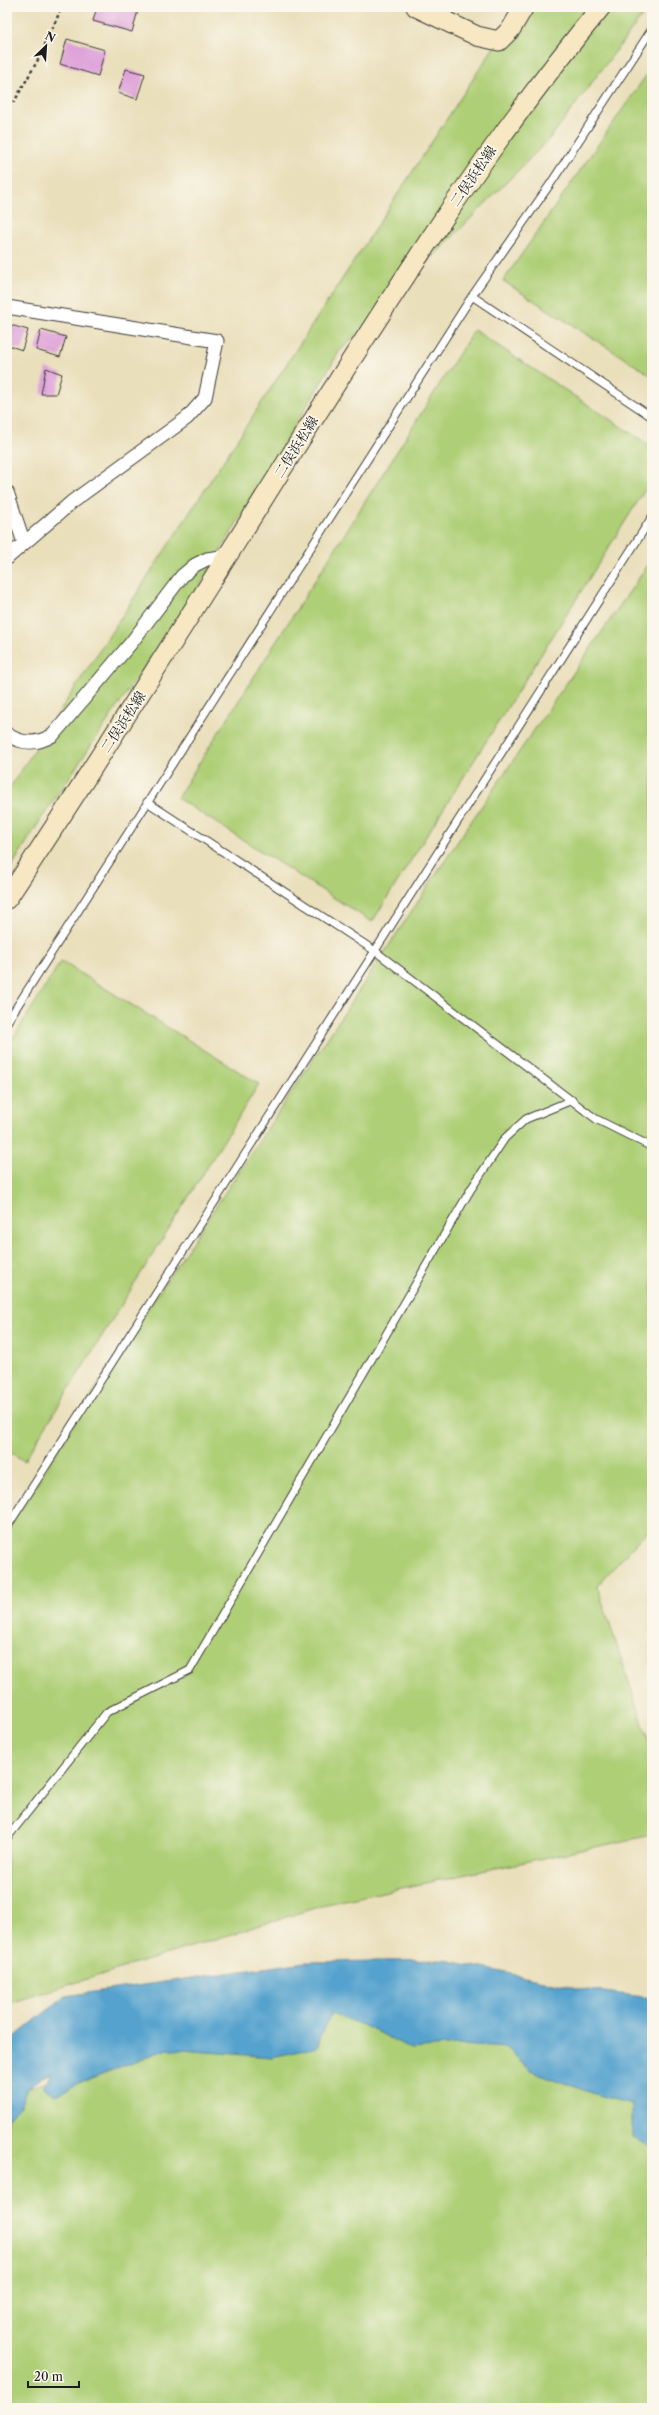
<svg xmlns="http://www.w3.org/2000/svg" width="659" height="2415" font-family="'Libre Caslon Text','Noto Serif JP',serif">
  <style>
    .green { fill: #afcf77; stroke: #66764a }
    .water { fill: #55a2ce; stroke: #385f75 }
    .building { fill: #dea2d9 }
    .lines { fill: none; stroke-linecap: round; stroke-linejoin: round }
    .lane-casing { stroke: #3b3934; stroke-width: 9 }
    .street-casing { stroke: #3b3934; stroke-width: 15 }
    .secondary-casing { stroke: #3b3934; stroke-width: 21 }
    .path { stroke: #3b3934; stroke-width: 2.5; stroke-dasharray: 3 3; stroke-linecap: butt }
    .lane { stroke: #fff; stroke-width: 7 }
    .street { stroke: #fff; stroke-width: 13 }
    .secondary { stroke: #f7e8c3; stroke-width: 19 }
    .labels { text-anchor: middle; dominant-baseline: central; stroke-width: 3.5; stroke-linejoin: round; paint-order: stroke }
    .street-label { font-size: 14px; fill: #1c1c1c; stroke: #fbf7ec }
  </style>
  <rect width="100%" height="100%" fill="#fbf7ec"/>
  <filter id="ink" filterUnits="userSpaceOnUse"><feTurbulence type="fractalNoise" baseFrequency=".025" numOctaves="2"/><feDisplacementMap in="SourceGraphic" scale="8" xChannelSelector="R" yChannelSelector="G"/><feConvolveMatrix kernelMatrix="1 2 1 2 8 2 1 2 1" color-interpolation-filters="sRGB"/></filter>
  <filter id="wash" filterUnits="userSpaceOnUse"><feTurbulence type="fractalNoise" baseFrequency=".012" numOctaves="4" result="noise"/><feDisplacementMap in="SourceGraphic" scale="16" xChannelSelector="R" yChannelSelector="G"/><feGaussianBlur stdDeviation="0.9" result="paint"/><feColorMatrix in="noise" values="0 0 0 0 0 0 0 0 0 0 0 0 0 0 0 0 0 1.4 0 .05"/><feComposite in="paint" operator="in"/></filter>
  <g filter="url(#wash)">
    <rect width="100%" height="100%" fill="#eadfbb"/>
    <!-- green -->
    <path class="green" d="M520,7H649L550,138L339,352L200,585L41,819L7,874V792Z
      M652,67V376L503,281Z
      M474,330L652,447V479L372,922L177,798Z
      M652,559V1526L597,1586L652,1751V1835L331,1903L7,2004V1532L108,1369L468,826Z
      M61,961L259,1084L24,1461L7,1450V1048Z
      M315,2001L576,2056L652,2099V2408H7V2104L27,2088Z"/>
    <!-- water -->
    <path class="water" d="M445,1960L581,1989L652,1998V2147L632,2138V2104L597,2095L531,2071L507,2048L458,2045L411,2049L374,2030L331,2013L317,2047L272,2057L167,2049L81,2082L55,2095L43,2087L53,2073L42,2077L27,2088L20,2106L7,2119V2040L17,2035L65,1996L305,1962Z"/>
    <g id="blocks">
      <!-- building -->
      <path class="building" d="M97,7H139L132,32L93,21Z
        M482,7H493L492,11Z
        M67,39L105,50L98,76L60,64Z
        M126,69L145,74L137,99L118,93Z
        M7,324L28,330L22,350L7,345Z
        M41,330L66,337L60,357L36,350Z
        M46,368L62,374L56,394H41Z"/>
    </g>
  </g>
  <g filter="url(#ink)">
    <use href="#blocks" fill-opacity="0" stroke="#3b3934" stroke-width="1"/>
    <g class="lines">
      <defs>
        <path id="lane" d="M472,296L652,417
          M147,802L375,951L596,1119L652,1147
          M7,1022L472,296L551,183L652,29
          M7,1527L652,517
          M7,1838L107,1712L190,1670L471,1189L505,1138L526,1119L572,1100"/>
        <path id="street" d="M442,19L447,7
          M7,307L217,341L205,398L187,418L73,501L7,558
          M7,492L24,543
          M7,734C22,745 38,744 53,735L131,643L182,576L195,565L207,559L228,556"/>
        <path id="secondary" d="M416,7L477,36L499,41L511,29L524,7
          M7,899C105,751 200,600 294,450C391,297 485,147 601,7"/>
      </defs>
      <!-- lane casing -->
      <use href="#lane" class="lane-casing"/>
      <!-- street casing -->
      <use href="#street" class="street-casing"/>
      <!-- secondary casing -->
      <use href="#secondary" class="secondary-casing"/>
      <!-- path -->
      <path class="path" d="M7,99L14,102L39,58L62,7"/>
      <!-- lane -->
      <use href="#lane" class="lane"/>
      <!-- street -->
      <use href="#street" class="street"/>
      <!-- secondary -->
      <use href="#secondary" class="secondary"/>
    </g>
  </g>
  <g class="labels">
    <!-- street labels -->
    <g class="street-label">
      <text transform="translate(473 176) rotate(-56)">二俣浜松線</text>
      <text transform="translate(296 447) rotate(-58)">二俣浜松線</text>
      <text transform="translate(123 722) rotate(-57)">二俣浜松線</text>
    </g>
  </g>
  <!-- margin -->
  <rect width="659" height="2415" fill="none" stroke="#fbf7ec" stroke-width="24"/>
  <!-- north arrow -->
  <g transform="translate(46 46) rotate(25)" stroke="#fbf7ec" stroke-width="3" paint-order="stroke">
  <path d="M0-3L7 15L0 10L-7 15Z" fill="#1c1c1c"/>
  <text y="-6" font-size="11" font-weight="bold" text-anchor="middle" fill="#1c1c1c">N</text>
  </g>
  <!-- scale -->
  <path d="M28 2381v6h51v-6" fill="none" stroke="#1c1c1c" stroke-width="2"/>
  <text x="34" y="2381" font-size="12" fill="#1c1c1c" stroke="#fbf7ec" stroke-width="3" paint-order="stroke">20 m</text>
</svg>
